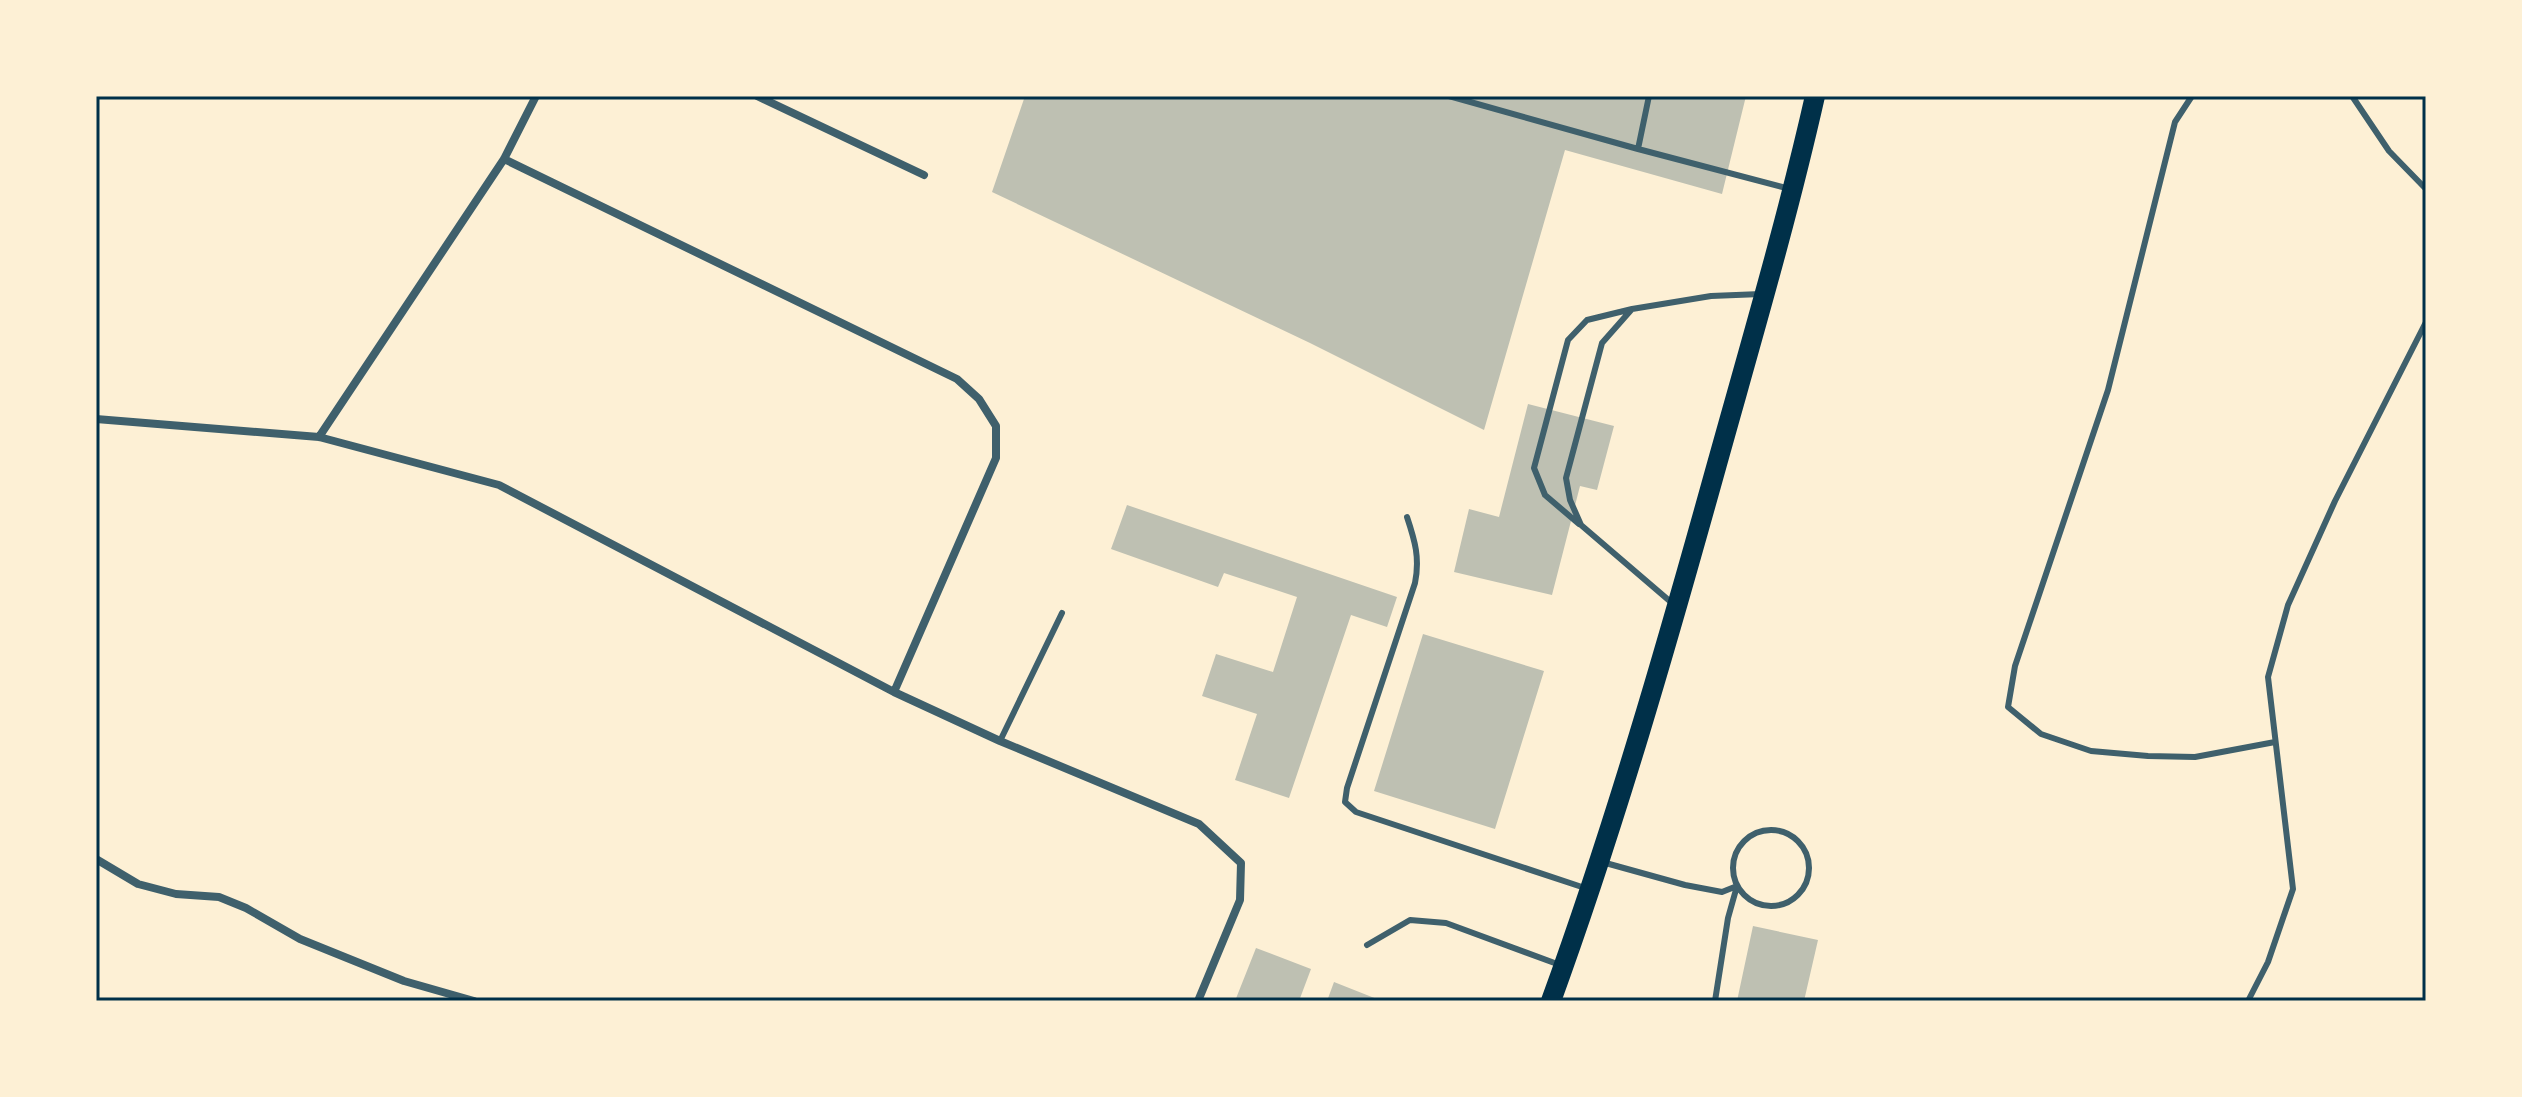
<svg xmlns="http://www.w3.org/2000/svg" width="2522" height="1097" font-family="Lora,serif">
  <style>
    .building { fill: #bec0b2 }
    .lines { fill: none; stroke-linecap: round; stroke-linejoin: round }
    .service { stroke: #3f606c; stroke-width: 6 }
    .minor { stroke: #3f606c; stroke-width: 8 }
    .primary { stroke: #003049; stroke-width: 20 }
    .neatline { fill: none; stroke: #003049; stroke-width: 3 }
  </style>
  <rect width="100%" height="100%" fill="#fdf0d5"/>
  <!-- building -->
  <path class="building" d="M1025,96H1746L1722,194L1565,150L1484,430L1310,343L992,192Z
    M1528,404L1614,426L1597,490L1580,486L1552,595L1454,572L1469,509L1499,517Z
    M1127,505L1397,597L1387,627L1351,615L1289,798L1235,780L1257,714L1202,696L1216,654L1273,672L1297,597L1224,573L1218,587L1111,549Z
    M1423,634L1544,671L1495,829L1374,791Z
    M1753,926L1818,940L1804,1001H1737Z
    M1256,948L1311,969L1299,1001H1235Z
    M1334,982L1382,1001H1327Z"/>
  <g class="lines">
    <!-- service -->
    <path class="service" d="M1449,96L1638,149L1649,96
      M2192,96L2175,122L2108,390L2015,666L2008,707L2041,734L2091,751L2148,756L2195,757L2275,742
      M2352,96L2389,151L2426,189
      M1638,149L1790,189
      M1407,517C1415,541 1420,558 1415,583L1347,788L1345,802L1356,812L1585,888
      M1579,524L1545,495L1534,468L1568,340L1587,320L1632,309
      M1672,603L1581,525L1570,500L1566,478L1602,343L1632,309L1711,296L1761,294
      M1000,741L1062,613
      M1733 868a38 38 0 1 1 76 0a38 38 0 1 1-76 0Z
      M1602,862L1685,885L1722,892L1737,886L1728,918L1715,1001
      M1367,945L1410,920L1446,923L1560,965
      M2248,1001L2268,962L2293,889L2268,677L2288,605L2335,501L2426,322"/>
    <!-- minor -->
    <path class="minor" d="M757,96L924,175
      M504,159L957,379L979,399L996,426V458L894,692
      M96,419L319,437L499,485L894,692L1000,741L1199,824L1241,863L1240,900L1198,1001
      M319,437L504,159L536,96
      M96,859L138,884L176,894L219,897L246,908L300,939L404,981L474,1001"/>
    <!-- primary -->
    <path class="primary" d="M1551,1001C1615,825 1667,644 1717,464C1751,342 1787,220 1815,96"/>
  </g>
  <!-- border -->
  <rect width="2522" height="1097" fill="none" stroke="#fdf0d5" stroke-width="196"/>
  <rect x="98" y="98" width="2326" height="901" class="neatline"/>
</svg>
